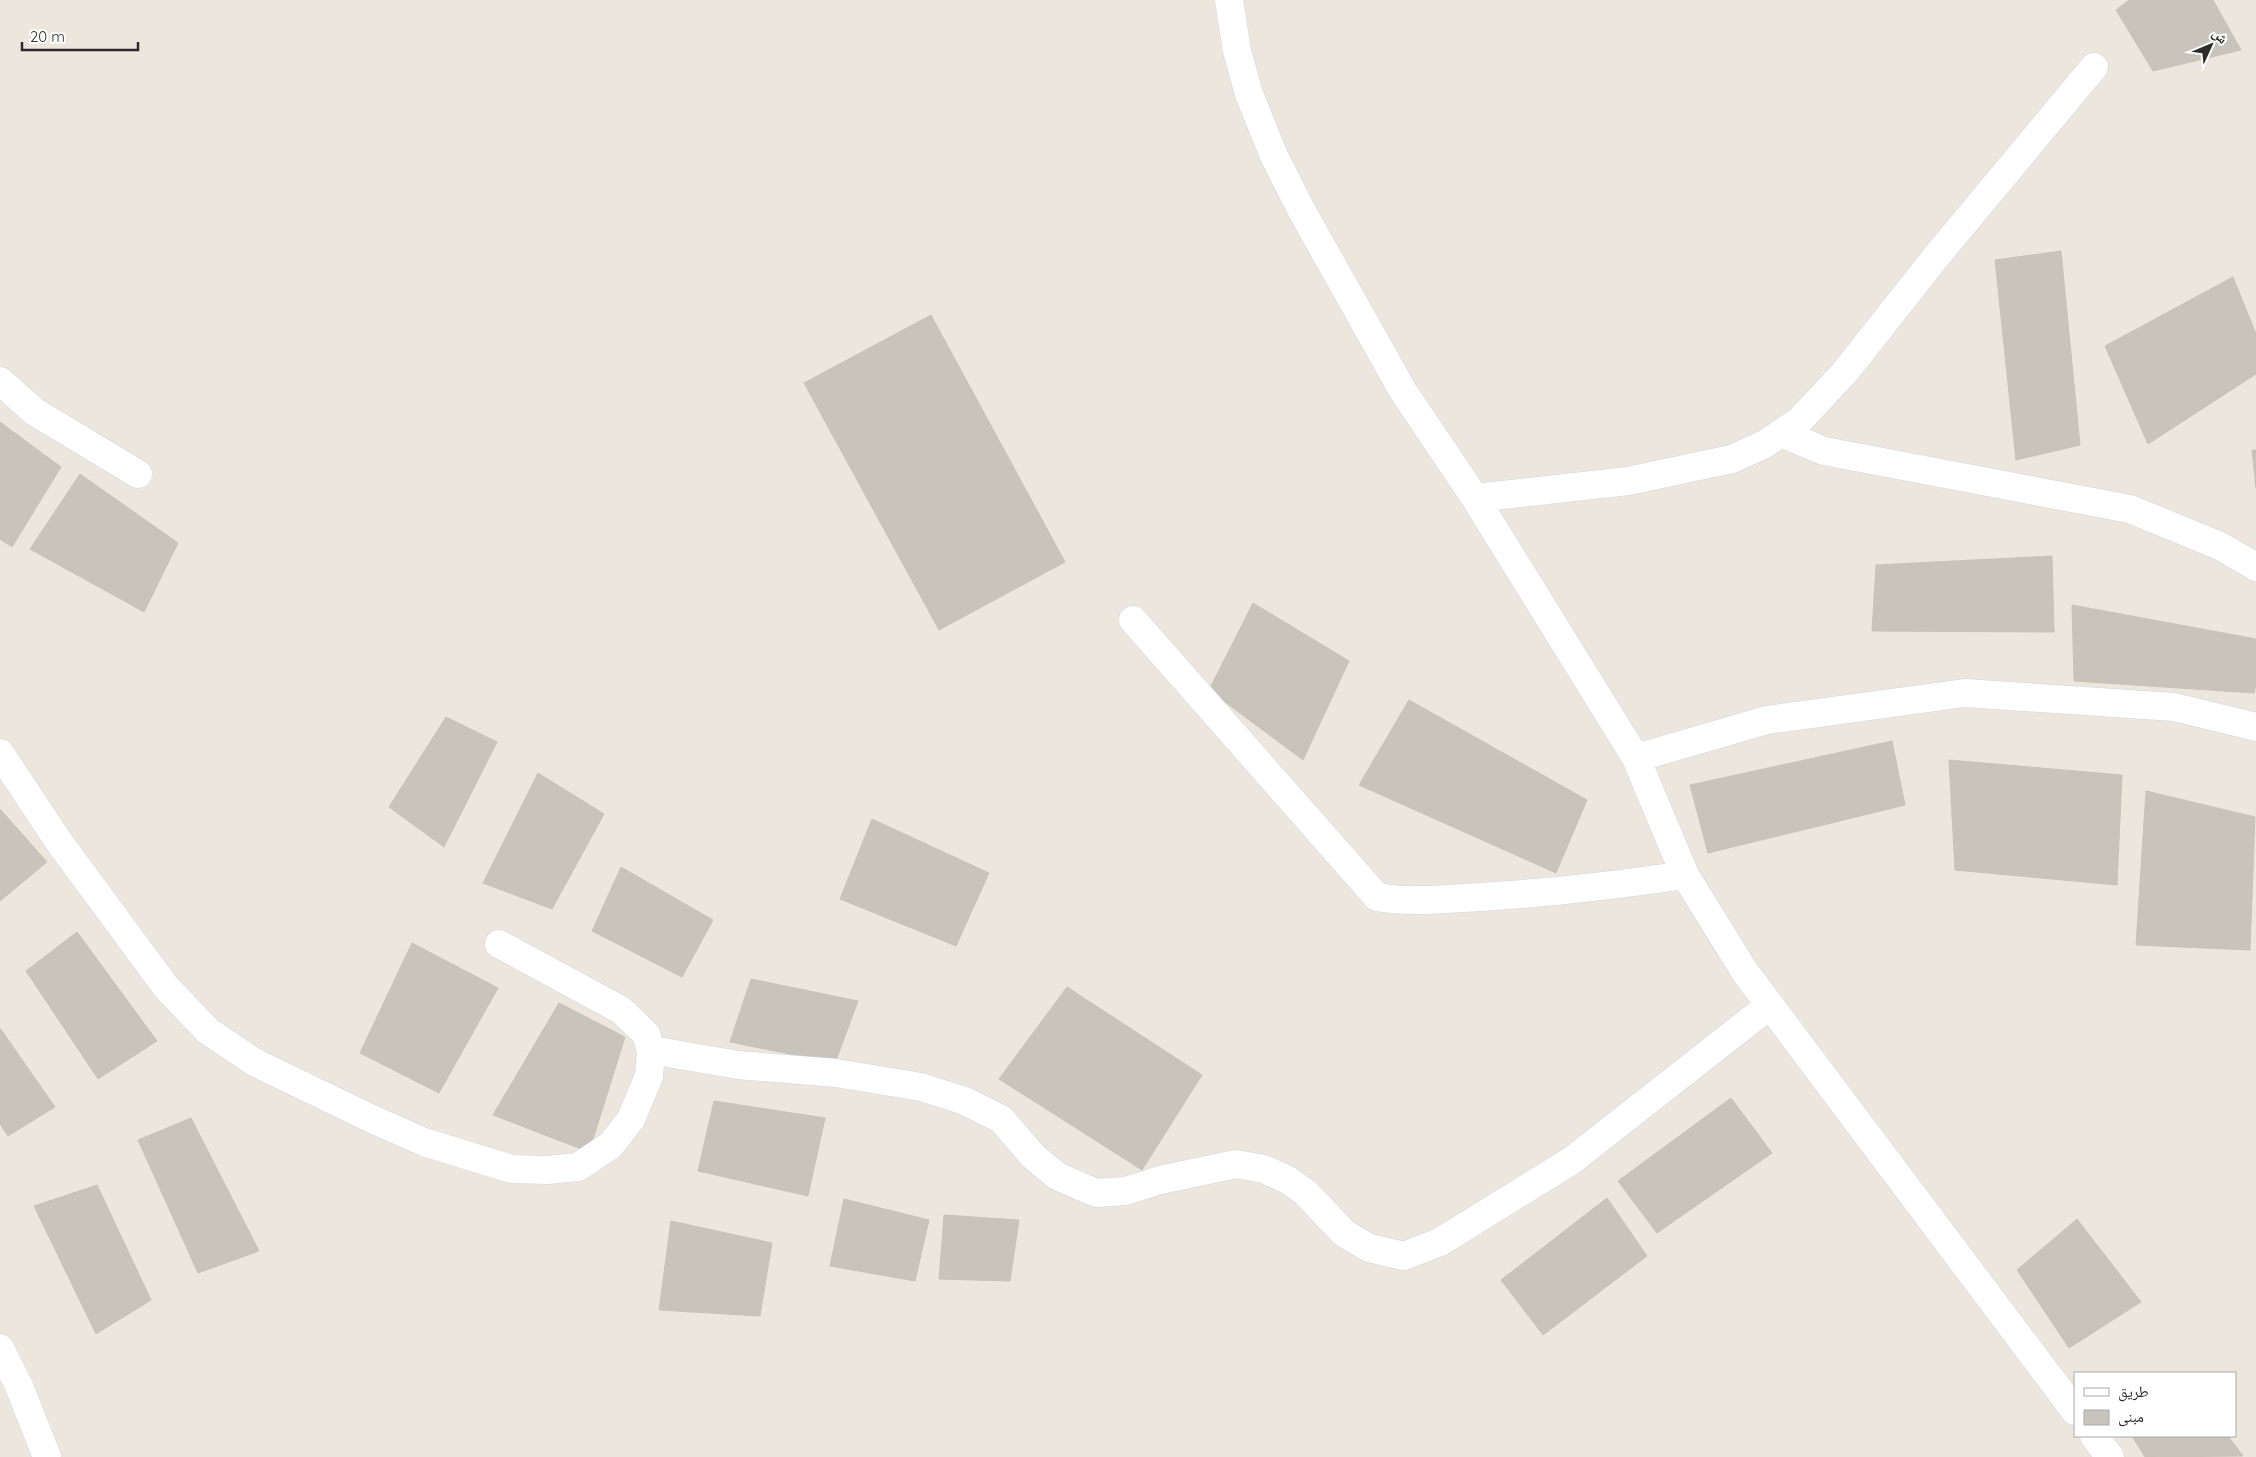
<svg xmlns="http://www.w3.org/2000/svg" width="2256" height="1457" font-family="Quicksand,'Noto Naskh Arabic',sans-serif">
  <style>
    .building { fill: #c9c4bb; stroke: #c9c2b5 }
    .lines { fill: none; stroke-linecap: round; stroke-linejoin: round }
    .street-casing { stroke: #d1d5e4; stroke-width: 29 }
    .street { stroke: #fff; stroke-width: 28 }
  </style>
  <rect width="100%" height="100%" fill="#ede6dc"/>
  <!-- building -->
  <path class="building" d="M2129,0H2213L2241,50L2153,71L2116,10Z
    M2061,251L2080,445L2016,460L1995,260Z
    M2233,277L2256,334V374L2148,444L2105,346Z
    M931,315L1065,562L939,630L804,383Z
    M0,422L61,467L12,547L0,539Z
    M2252,450H2256V488Z
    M80,474L178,543L144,612L30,549Z
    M2052,556L2054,632L1872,631L1876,565Z
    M1253,603L1349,661L1303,760L1209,690Z
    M2072,605L2256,639V684L2254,693L2074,681Z
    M1409,700L1587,800L1556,873L1359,785Z
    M446,717L497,742L444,847L389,807Z
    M1892,741L1905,805L1708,853L1690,785Z
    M1949,760L2122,775L2117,885L1955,870Z
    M538,773L604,814L552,909L483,883Z
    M2146,791L2255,817L2250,950L2136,945Z
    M0,809L47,862L0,901Z
    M872,819L989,873L956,946L840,899Z
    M621,867L713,920L682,977L592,931Z
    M77,932L157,1041L98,1079L26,971Z
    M412,943L498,988L439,1093L360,1053Z
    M751,979L858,1001L835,1063L730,1042Z
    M1067,987L1202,1075L1142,1170L999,1079Z
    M559,1003L625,1037L589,1152L493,1115Z
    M0,1028L55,1107L8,1136L0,1124Z
    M1731,1098L1772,1153L1657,1233L1618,1181Z
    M714,1101L825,1118L808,1196L698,1171Z
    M191,1118L259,1251L198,1273L138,1140Z
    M97,1185L151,1300L96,1334L34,1206Z
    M1607,1198L1647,1256L1543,1335L1501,1280Z
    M844,1199L929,1220L915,1281L830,1266Z
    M944,1215L1019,1220L1010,1281L939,1279Z
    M2077,1219L2141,1302L2069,1348L2017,1270Z
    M671,1221L772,1243L760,1316L659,1310Z
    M2132,1436H2228L2243,1456L2145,1457Z"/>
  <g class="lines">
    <defs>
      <path id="street" d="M1229,0L1237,51L1249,94L1274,156L1303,213L1403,391L1475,498L1636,758L1685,875L1745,972L2075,1411
        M0,381L35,412L138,474
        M1781,433L1824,451L2130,509L2220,546L2256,567
        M1475,498L1628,481L1732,459L1765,444L1799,421L1845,372L1935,258L2094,67
        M1133,620L1377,897C1411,903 1445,899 1480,897C1549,893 1617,885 1685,875
        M0,753L59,842L166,987L208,1031L254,1062L372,1119L424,1142L512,1169L547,1170L578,1167L611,1145L631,1119L649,1076L651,1050L646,1034L621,1010L499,944
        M1636,758L1767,720L1965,693L2174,707L2256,727
        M651,1050L738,1065L836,1073L921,1087L965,1101L1001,1119L1033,1156L1057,1176L1096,1193L1126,1191L1160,1180L1236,1164L1264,1169L1288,1180L1306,1193L1344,1233L1369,1248L1404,1256L1440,1242L1571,1161L1770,1005
        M0,1348L19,1386L47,1457
        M2094,1436L2110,1457"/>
    </defs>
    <!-- street casing -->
    <use href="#street" class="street-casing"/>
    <!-- street -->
    <use href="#street" class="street"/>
  </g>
  <!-- legend -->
  <rect x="2074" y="1372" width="162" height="65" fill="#ffffff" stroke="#aaaaaa"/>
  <rect x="2084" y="1388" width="25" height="8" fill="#ffffff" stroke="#aaaaaa"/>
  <text x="2118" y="1397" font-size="15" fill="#2b2b2b">طريق</text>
  <rect x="2084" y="1410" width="25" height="15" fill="#c9c4bb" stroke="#aaaaaa"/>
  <text x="2118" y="1422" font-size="15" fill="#2b2b2b">مبنى</text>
  <!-- north arrow -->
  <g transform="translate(2211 45) rotate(46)" stroke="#ffffff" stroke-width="4" paint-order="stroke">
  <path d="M0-4L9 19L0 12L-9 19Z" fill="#2b2b2b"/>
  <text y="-8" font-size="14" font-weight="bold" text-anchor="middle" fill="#2b2b2b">ش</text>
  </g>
  <!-- scale -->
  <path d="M22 42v8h116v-8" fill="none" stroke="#2b2b2b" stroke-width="2.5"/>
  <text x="30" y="42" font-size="15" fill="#2b2b2b" stroke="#ffffff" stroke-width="4" paint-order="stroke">20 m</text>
</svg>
